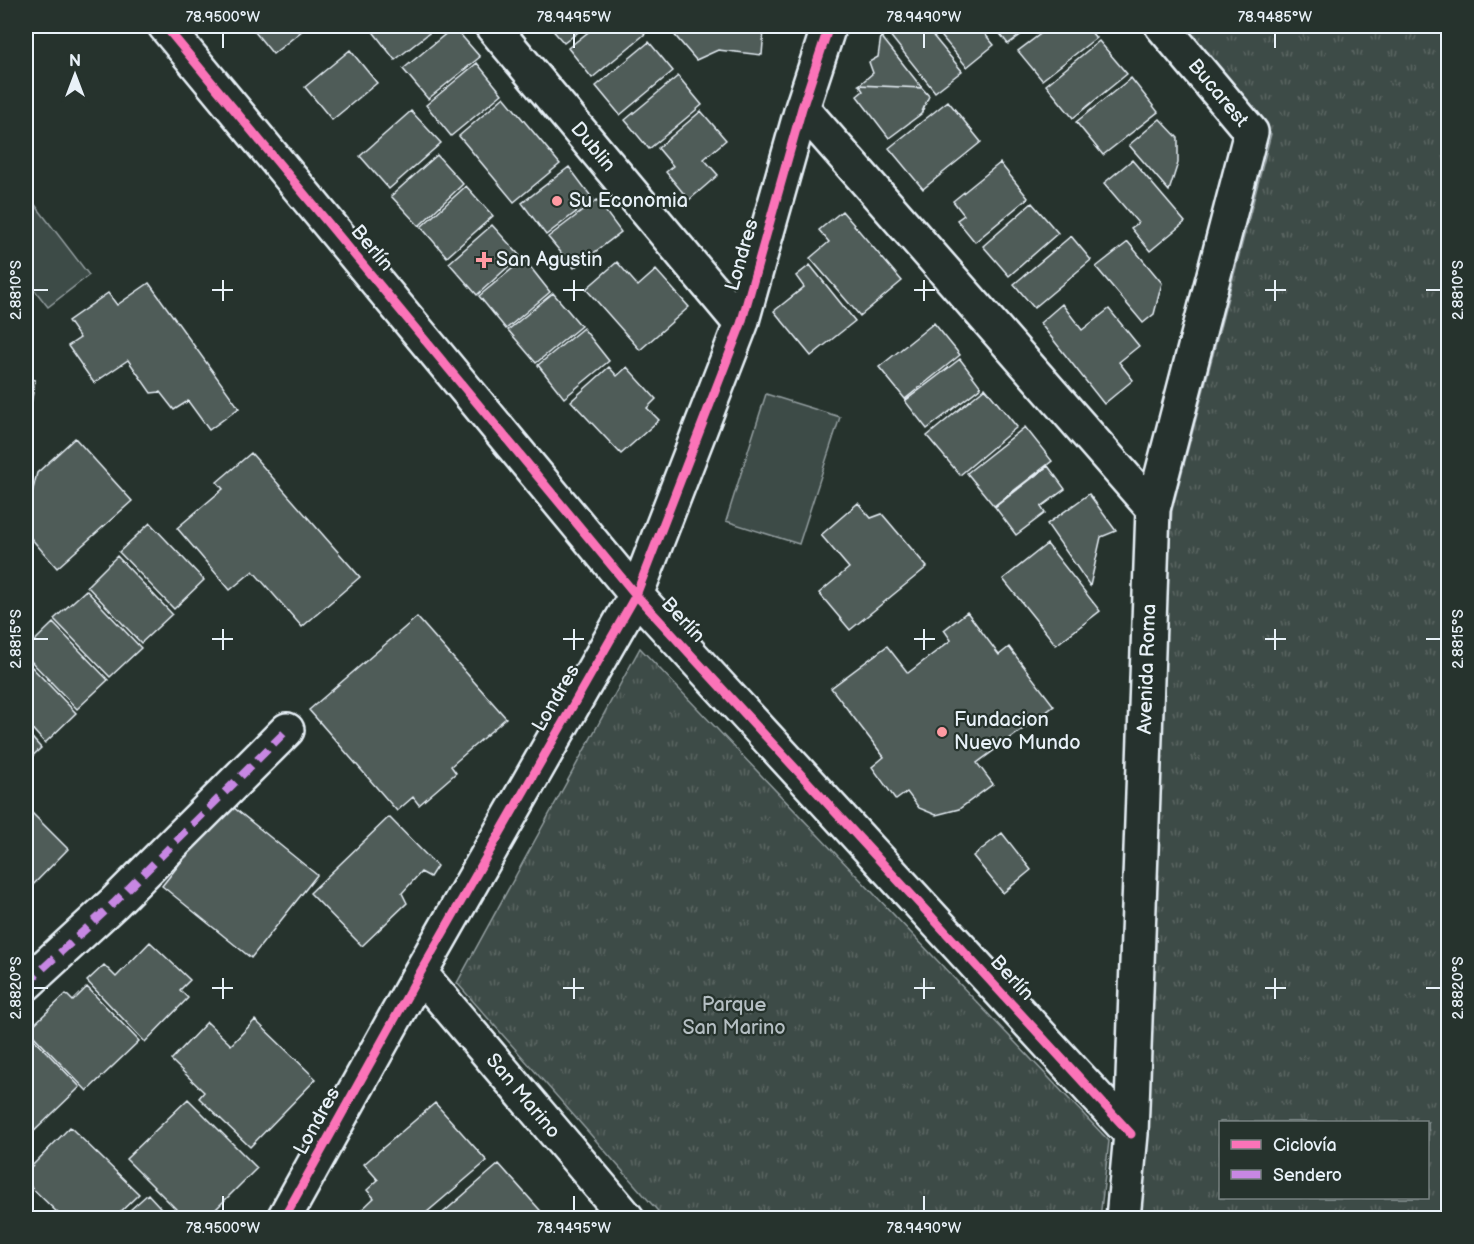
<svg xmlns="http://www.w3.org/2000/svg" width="1474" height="1244" font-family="'Balsamiq Sans',sans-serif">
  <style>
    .park { fill: url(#park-tufts); stroke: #939ea0; stroke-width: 1.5; fill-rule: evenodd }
    .garden { fill: #3e4b47; stroke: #939ea0; stroke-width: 1.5 }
    .building { fill: #505c59; stroke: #e8f1f8; stroke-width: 1.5 }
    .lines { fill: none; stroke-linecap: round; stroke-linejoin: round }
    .minor-casing { stroke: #e8f1f8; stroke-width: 38 }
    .minor { stroke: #26332d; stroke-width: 33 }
    .quiet { stroke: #c787e3; stroke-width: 8; stroke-dasharray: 15 8; stroke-linecap: butt }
    .cycleway-casing { stroke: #26332d; stroke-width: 13 }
    .cycleway { stroke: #fb73b8; stroke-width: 9 }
    .ticks { fill: none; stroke: #e8f1f8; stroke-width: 2 }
    .poi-dot { fill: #ff9aa2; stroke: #26332d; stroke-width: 2 }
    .labels { text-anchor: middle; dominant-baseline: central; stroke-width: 4.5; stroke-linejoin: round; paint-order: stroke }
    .street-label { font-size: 20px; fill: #e8f1f8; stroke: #26332d }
    .poi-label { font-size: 20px; fill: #e8f1f8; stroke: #26332d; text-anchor: start }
    .park-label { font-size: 20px; fill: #b5bfc3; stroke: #26332d }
    .neatline { fill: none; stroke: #e8f1f8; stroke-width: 2 }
    .ticks-label { font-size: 15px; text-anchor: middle; fill: #e8f1f8 }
  </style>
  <defs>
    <pattern id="park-tufts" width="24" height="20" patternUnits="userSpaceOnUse" patternTransform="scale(1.5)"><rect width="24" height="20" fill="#3e4b47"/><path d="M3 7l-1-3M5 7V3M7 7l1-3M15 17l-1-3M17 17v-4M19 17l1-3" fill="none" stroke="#5a6562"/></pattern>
  </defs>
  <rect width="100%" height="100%" fill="#26332d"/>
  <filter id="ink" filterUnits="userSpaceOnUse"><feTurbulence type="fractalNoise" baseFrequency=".0167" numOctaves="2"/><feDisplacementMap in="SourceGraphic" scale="12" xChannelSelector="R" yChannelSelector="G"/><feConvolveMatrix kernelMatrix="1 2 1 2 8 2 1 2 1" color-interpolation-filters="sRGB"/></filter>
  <g filter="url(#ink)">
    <!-- park -->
    <path class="park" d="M1181,26H1448V1218H1123L1131,1134L1172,510L1271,134ZM1220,1122H1428V1198H1220Z
      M640,648L1109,1141L1100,1218H664L457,983Z"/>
    <!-- garden -->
    <path class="garden" d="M26,193L89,275L48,307L26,279Z
      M766,394L840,417L799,544L726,521Z"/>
    <!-- building -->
    <path class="building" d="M250,26H308L273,54Z
      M376,26H438L395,60L371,29Z
      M549,26H586L564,43Z
      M596,26H638L645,34L592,78L568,48Z
      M680,26H746L743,28L764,30L762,55L718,50L696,60L672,32Z
      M890,26H925L962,71L935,92L885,29Z
      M933,26H978L994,45L967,67Z
      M994,26H1033L1008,44Z
      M1051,26H1086L1096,38L1042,80L1018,51Z
      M454,27L480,57L428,99L403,69Z
      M881,36L922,88L859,85L873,73L869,62L878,57Z
      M1099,41L1127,74L1073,118L1046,85Z
      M649,42L673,71L620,115L596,86Z
      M350,50L377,83L332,120L305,87Z
      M477,63L502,94L451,136L426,105Z
      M678,76L702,105L649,149L625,120Z
      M1131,78L1158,112L1103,155L1076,122Z
      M859,85L922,88L929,96L921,114L889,138L857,96L863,91Z
      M504,97L560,164L514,202L459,136Z
      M948,101L981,142L923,189L889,148Z
      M411,111L441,143L389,189L360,156Z
      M701,111L726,140L704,159L718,175L689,200L666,172L673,166L658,148Z
      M1160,119L1178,138V163L1169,191L1129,145Z
      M437,155L463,184L419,226L391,196Z
      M1132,160L1185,222L1150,251L1131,228L1138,223L1104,183Z
      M1000,163L1028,198L975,242L957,220L964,215L953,201Z
      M569,167L593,199L546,235L522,203Z
      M466,186L493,216L447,257L421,227Z
      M597,200L621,232L574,268L548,237Z
      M1032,203L1058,233L1009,276L983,246Z
      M842,211L902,281L860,316L810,258L829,242L819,230Z
      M492,225L520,256L477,295L449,263Z
      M1071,236L1091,260L1034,308L1014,284Z
      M1128,242L1162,283L1154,314L1143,323L1096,267Z
      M524,259L550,292L506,329L479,296Z
      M617,262L638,286L656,270L689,307L640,350L586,289Z
      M810,265L855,321L811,356L774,311L804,287L796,276Z
      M149,283L239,408L209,430L188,401L174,410L160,392L151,393L128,360L94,383L68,346L80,338L68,321L108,293L117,305Z
      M553,293L581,326L536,363L508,330Z
      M1062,304L1082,330L1109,309L1139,346L1119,362L1133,380L1104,404L1040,323Z
      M934,323L960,355L905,399L879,367Z
      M583,328L609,361L564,398L538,365Z
      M960,359L981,387L927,429L905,401Z
      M609,367L617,376L627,367L656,399L647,408L659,420L621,454L571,401Z
      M26,378L35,380L28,422L26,421Z
      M985,388L1017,427L960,475L927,436Z
      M1025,427L1052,461L994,506L967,473Z
      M75,438L132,501L57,568L29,536V505L37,473Z
      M251,453L360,577L302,627L253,571L230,590L177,528L223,489L217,482Z
      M1048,466L1065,489L1041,507L1045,513L1016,535L995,507Z
      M1089,494L1116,531L1101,537L1090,586L1047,524Z
      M858,503L871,518L882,514L927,567L850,630L819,593L849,568L821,535Z
      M150,523L204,580L174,609L119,552Z
      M1047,544L1100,611L1056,645L1003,579Z
      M117,556L172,614L141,643L87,586Z
      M86,590L141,648L110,677L54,619Z
      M967,612L999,655L1009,647L1054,706L977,763L993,784L959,809L936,815L919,808L907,792L896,800L872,767L884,757L831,688L887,646L908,673L951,640L944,630Z
      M417,617L506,718L451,766L456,773L419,805L413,797L397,811L309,710Z
      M53,623L108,680L77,709L26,656V649Z
      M26,661L76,713L45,743L26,722Z
      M26,731L41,748L26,762Z
      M228,803L317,875L251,958L162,886Z
      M26,807L68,849L28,890L26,888Z
      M389,817L437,866L430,877L421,872L402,893L407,903L362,946L310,893Z
      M1002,833L1031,870L1003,893L973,856Z
      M150,942L190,980L180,990L188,998L145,1042L87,981L104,965L116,977Z
      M87,987L139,1041L87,1091L28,1030L66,994L73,1001Z
      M255,1020L316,1079L250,1147L199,1098L204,1092L171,1060L207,1022L231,1045Z
      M27,1032L80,1087L26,1139V1034Z
      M188,1099L257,1168L207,1218H185L126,1159Z
      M435,1103L487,1161L420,1218H356L354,1217L374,1198L367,1190L378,1180L364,1164Z
      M70,1127L139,1194L114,1218H63L26,1182V1172Z
      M499,1164L547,1218H437Z
      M148,1194L170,1218H121Z"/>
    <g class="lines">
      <defs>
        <path id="minor" d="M165,26L636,595L1131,1134
          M492,26L741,324
          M802,108L1153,509
          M420,973L627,1218
          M26,984L114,903L287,730
          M284,1218L420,973L636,595L741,324L802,108L829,26
          M1123,1218L1131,1134L1153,509L1251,132L1162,26"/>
      </defs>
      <!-- minor casing -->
      <use href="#minor" class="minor-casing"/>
      <!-- minor -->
      <use href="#minor" class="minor"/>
      <!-- quiet -->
      <path class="quiet" d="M26,984L114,903L287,730"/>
      <defs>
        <path id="cycleway" d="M165,26L636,595L1131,1134
          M284,1218L420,973L636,595L741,324L802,108L829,26"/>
      </defs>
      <!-- cycleway casing -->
      <use href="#cycleway" class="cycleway-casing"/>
      <!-- cycleway -->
      <use href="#cycleway" class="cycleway"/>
    </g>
  </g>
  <!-- ticks -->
  <path class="ticks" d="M223,33V48M574,33V48M924,33V48M1275,33V48M223,280V301M574,280V301M924,280V301M1275,280V301M33,290H48M212,290H233M563,290H584M914,290H935M1265,290H1286M1426,290H1441M223,629V650M574,629V650M924,629V650M1275,629V650M33,639H48M212,639H233M563,639H584M914,639H935M1265,639H1286M1426,639H1441M223,978V999M574,978V999M924,978V999M1275,978V999M33,988H48M212,988H233M563,988H584M914,988H935M1265,988H1286M1426,988H1441M223,1196V1211M574,1196V1211M924,1196V1211"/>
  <!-- markers -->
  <g class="poi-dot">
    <circle cx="557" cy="201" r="6"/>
    <path d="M481 251h6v6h6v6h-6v6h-6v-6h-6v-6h6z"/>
    <circle cx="942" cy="732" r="6"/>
  </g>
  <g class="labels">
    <!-- street labels -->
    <g class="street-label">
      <text transform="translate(1218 93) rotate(50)">Bucarest</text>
      <text transform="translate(593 147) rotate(50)">Dublin</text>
      <text transform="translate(372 248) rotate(50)">Berlín</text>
      <text transform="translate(742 255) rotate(-74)">Londres</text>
      <text transform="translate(683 620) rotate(47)">Berlín</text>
      <text transform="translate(1147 669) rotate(-88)">Avenida Roma</text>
      <text transform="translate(556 698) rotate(-60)">Londres</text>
      <text transform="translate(1012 978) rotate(47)">Berlín</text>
      <text transform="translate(523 1096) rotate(50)">San Marino</text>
      <text transform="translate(317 1121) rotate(-61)">Londres</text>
    </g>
    <!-- poi labels -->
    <g class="poi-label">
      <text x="569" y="201">Su Economia</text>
      <text x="496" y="260">San Agustin</text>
      <text x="954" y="720">Fundacion<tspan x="954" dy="23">Nuevo Mundo</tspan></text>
    </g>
    <!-- park labels -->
    <g class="park-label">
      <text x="734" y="1005">Parque<tspan x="734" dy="23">San Marino</tspan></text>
    </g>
  </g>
  <!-- margin -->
  <rect width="1474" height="1244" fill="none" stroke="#26332d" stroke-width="66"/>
  <!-- legend -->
  <rect x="1219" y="1121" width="210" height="78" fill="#26332d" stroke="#747f7e" stroke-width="1.5"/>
  <rect x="1231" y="1140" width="30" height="9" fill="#fb73b8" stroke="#747f7e" stroke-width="1.5"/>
  <text x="1273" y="1151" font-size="18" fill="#e8f1f8">Ciclovía</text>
  <rect x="1231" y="1170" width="30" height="9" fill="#c787e3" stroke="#747f7e" stroke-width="1.5"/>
  <text x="1273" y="1181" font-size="18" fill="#e8f1f8">Sendero</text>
  <!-- north arrow -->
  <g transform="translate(75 75)" stroke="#26332d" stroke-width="4.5" paint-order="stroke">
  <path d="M0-4.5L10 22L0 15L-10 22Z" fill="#e8f1f8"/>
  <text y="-9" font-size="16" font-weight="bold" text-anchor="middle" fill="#e8f1f8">N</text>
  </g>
  <rect x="33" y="33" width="1408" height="1178" class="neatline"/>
  <g class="ticks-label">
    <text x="223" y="22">78.9500°W</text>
    <text x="574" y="22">78.9495°W</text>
    <text x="924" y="22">78.9490°W</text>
    <text x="1275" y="22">78.9485°W</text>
    <text transform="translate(16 290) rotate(-90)" y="5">2.8810°S</text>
    <text transform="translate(1458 290) rotate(-90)" y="5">2.8810°S</text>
    <text transform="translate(16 639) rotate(-90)" y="5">2.8815°S</text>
    <text transform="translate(1458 639) rotate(-90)" y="5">2.8815°S</text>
    <text transform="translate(16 988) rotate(-90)" y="5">2.8820°S</text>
    <text transform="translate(1458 988) rotate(-90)" y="5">2.8820°S</text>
    <text x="223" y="1233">78.9500°W</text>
    <text x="574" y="1233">78.9495°W</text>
    <text x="924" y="1233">78.9490°W</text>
  </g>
</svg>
